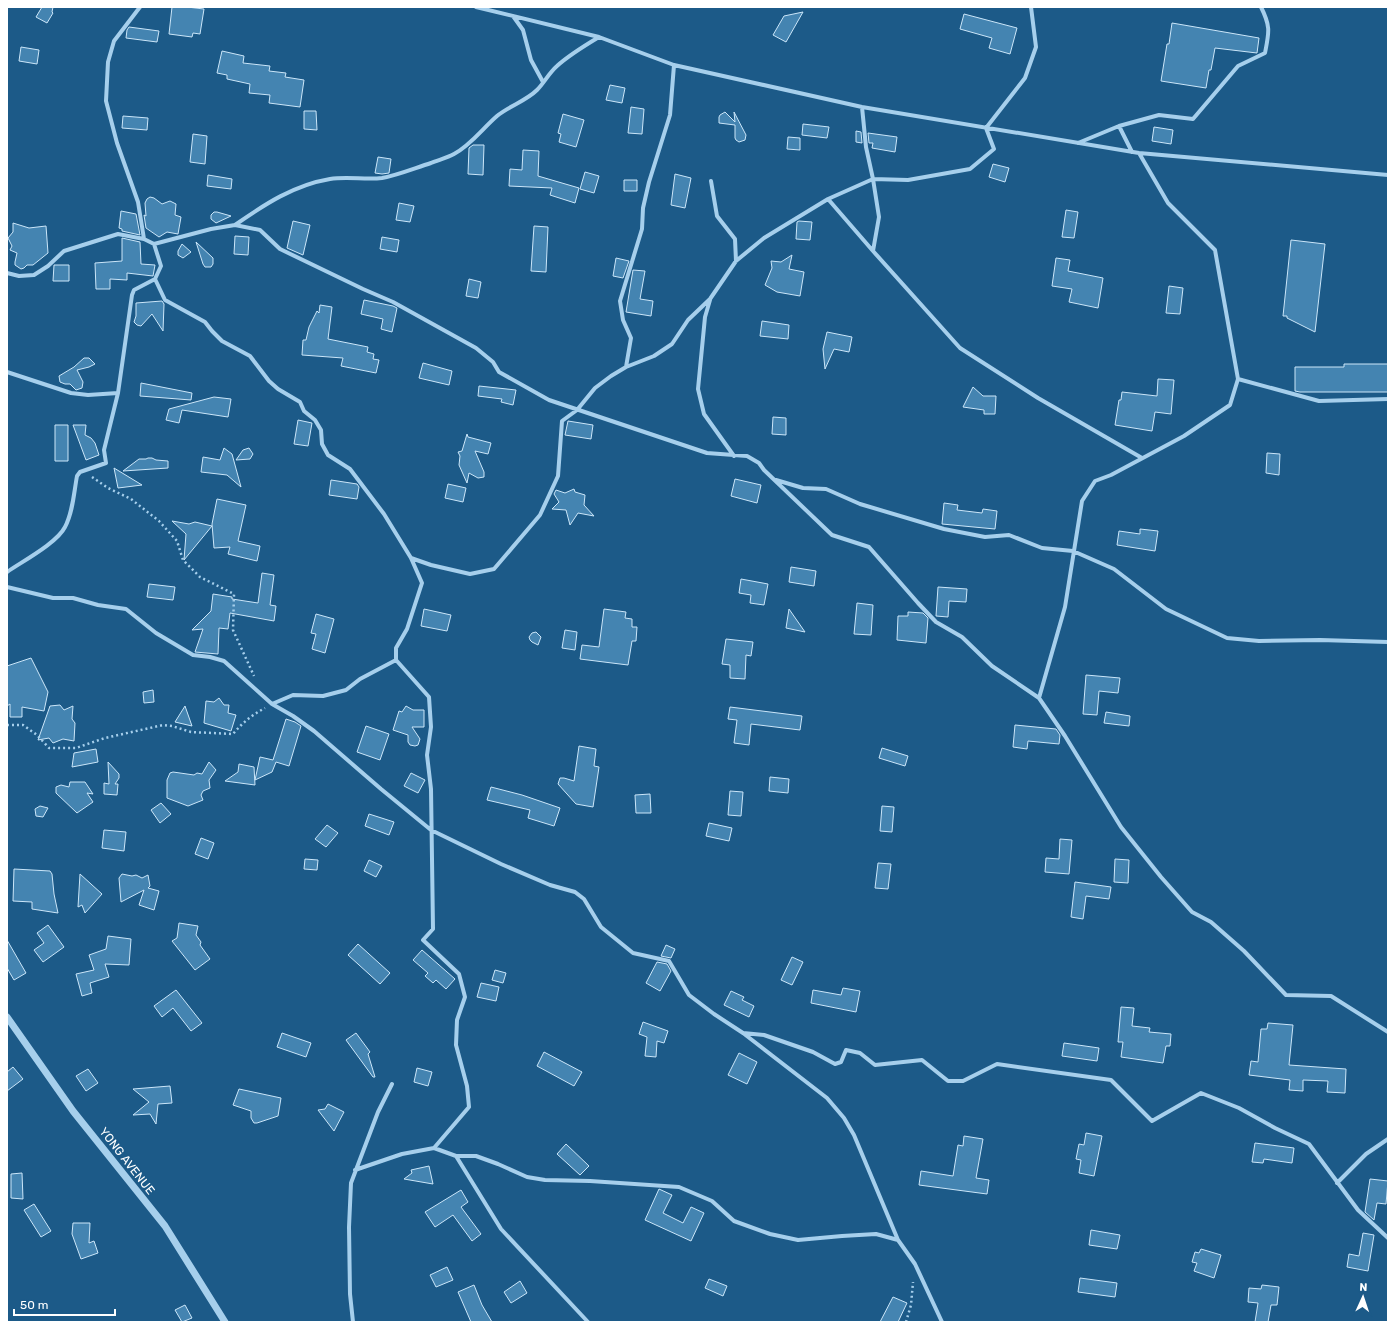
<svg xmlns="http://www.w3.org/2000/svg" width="1395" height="1329" font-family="Rubik,sans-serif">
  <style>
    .building { fill: #4484b1; stroke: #cbe6f9 }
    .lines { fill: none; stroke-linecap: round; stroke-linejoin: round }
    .path { stroke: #a6cfec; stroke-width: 2.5; stroke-dasharray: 2 3; stroke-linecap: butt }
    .minor { stroke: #a6cfec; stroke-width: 4 }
    .tertiary { stroke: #a6cfec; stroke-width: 7 }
    .labels { text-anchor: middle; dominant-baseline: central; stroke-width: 3; stroke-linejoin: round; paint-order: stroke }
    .street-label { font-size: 12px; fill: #fff; stroke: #1c5a88 }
  </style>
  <rect width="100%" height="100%" fill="#1c5a88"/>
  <!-- building -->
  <path class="building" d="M42,7H53L52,12L53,13L47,23L36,17Z
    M172,7H187L204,9L200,34L193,33L192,37L169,34Z
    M803,12L786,42L773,35L784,16Z
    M964,14L1017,28L1010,54L989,48L992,38L960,29Z
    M1172,23L1259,38L1257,53L1215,48L1211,70H1209L1206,88L1161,81L1167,44H1169Z
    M129,27L159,31L157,42L126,38L127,30Z
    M21,47L39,50L37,64L19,61Z
    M222,51L244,56L243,63L270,66L269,71L286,73L285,77L304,80L300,107L269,103L270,95L249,93L250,84L227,79V75L217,73Z
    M610,85L625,88L622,103L606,100Z
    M631,107L644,109L642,134L628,133Z
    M304,111H316L317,130L304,129Z
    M725,112L735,122L734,112L746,135L745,140L739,142L736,140L735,138V125L719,123V117L720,115Z
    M563,114L584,120L576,147L559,142L561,134L558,133Z
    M123,116L148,118L147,130L122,128Z
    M803,124L829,127L827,138L802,135Z
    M1154,127L1173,130L1171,144L1152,141Z
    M856,131L861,132L862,143L856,142Z
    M868,133L897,137L895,152L872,148L873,143H869Z
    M193,134L207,136L205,164L190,162Z
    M788,137L800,138V150L787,149Z
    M473,145H484L483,175L468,174L469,148Z
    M523,150L539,151L538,176L579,188L575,203L550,195L552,188L509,186L510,169L522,170Z
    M378,157L391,159L389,173L382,174L375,173Z
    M993,164L1009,168L1005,182L989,177Z
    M585,172L599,176L594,193L580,189Z
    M675,174L691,178L685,208L671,205Z
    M208,175L232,179L231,189L207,186Z
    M624,180H637V191H624Z
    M150,197L154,198L162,204L170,201L176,204L175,215L181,217L178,234L167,232L159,237L146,228L144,215L146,216L145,203L147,199Z
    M399,203L414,206L410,222L396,220Z
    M1066,210L1078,212L1074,238L1062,237Z
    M121,211L136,214L140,235L122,231V229L119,228Z
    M214,212H217L231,216L216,223L211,219V215Z
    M293,221L310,225L303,255L287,248Z
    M799,221L812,222L810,240L796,239L797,222Z
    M13,223L29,228L46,226L48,253L33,265H27L24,268L21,269L15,265V262L17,253L10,250L12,246L8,238L13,232Z
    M534,226L548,227L546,272L531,271Z
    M235,236L249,237L248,255L234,254Z
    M382,237L399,240L397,252L380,249Z
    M122,238L140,242L141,264L155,265L153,276L127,273V280L110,279V289H96L95,263L122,261Z
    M1291,240L1325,244L1315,332L1287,318V316H1283Z
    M196,242L213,258V264L211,267H205L203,264Z
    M182,244L191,252L183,258L178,255V251Z
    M792,255L789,269L804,272L800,296L777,292L765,285L772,268L771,261L781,262Z
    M616,258L629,261L623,278L613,276Z
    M1056,258L1070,260L1068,271L1103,278L1098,308L1069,302L1072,289L1052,286Z
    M54,265H69V281H53Z
    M633,270L645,271L640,299L653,301L651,316L626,312Z
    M469,279L481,282L478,298L466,296Z
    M1169,286L1183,288L1180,314L1166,313Z
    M364,300L393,306L397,308L392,332L381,329L383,319L361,314Z
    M162,301L164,304L163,331L152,314L141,326L137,325L134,322L136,316V303Z
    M320,305L332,307L328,339L368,347L367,352L374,354L373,359L379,360L376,373L341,366L343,358L302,355L303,340H306L309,327L317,311L319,313Z
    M762,321L789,325L788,339L760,336Z
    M827,332L852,337L849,352L834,349L825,369L823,349Z
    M84,358H89L95,364L89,367L77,370L83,382L82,388L76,390L70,384H65L60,382L59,376L74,367Z
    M423,363L452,371L449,385L419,378Z
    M1344,364H1388V392H1300L1295,391V367H1344Z
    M1158,379L1174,380L1171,414L1155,412L1152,431L1115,425L1119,400H1121L1122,392L1157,396Z
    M141,383L192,393L191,400L140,396Z
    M479,386L516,390L513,405L501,402L502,399L478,396Z
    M973,387L983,396H996L995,414H984V410L963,407Z
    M214,397L231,399L228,417L182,410L179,423L166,420L169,409Z
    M773,417L786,418V435L772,434Z
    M298,420L312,423L308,446L294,444Z
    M568,421L593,425L591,439L565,435Z
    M55,425H68V461H55Z
    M73,425H86L85,435L91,438L95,443L99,455L86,460Z
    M467,434L468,437L491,443L488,454L475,451L484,472V477L478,478L469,473L467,483L459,465L460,456L458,452L462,451Z
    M224,448L232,454L241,487L227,475L201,472L203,457L220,460Z
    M249,448L253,454L250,459L236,460L243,450Z
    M1267,453L1280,454L1279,475L1266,473Z
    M148,458H152L156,460L168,461V468L123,471L139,459H146Z
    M114,468L142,485L118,488Z
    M735,479L761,485L757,503L731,496Z
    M331,480L357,484L359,487L357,499L329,495Z
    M448,484L466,488L463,502L445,498Z
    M574,489L575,492L585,495L584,505L594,516L578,513L570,525L566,510L552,509L559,502L554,494L556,490L565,493Z
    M217,499L246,505L238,541L260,546L257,561L228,554L230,547L214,548L212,524Z
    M944,503L958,505L957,510L982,513L983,509L997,511L995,529L942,524Z
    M172,521L189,524L195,522L212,526L184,560L186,534Z
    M1140,529L1158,531L1155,551L1117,545L1119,531L1140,534Z
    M791,567L816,571L814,586L789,582Z
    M262,573L274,575L270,605L276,606L274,621L230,613L228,629L219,628L218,654L195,652L203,629L192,630L211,611L213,594L232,597V599L258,603Z
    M741,579L768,584L764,605L750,603L751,595L739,593Z
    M149,584L175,587L173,600L147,597Z
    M938,587L967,589L966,602L949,601L948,617L936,616Z
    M857,603L873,605L871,635L854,634Z
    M424,609L451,615L447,631L421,626Z
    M604,609L626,612L625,618L632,619V627H637L636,641H632L628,665L580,659L582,645L599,647Z
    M789,609L805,632L786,628Z
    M908,612L923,613L928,618L926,643L897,640L898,616H908Z
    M316,614L334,619L325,653L312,649L316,634L311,633Z
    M565,630L577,632L575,650L562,648Z
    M536,632L541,637L538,645L532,642L530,640L529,637L532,633Z
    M726,639L753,642L751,656L746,655L745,679L730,678V665L722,664Z
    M31,658L48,692L44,711L22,707V717H10V704L7,706V666Z
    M1086,675L1120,678L1118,693L1099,691L1097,715L1083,714Z
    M153,690L154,702L144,703L143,692Z
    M219,698L224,705H229L228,713L236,715L231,731L204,723L206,701L214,702Z
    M60,705L64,710L73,706L72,719L75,723L74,741L63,739L53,743L49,738L38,740L50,706Z
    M185,706L192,726L175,722Z
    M406,706L413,710H424V727H412L420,739L418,745L415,746L410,745L408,742V735L393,730L399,711L402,712Z
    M730,707L802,716L800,730L751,724L749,745L734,743L737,720L728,719Z
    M1106,712L1130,716L1129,726L1104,723Z
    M286,719L295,722L301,726L289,766L276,762L272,772L255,780L260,757L273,760Z
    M1015,725L1056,729L1060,735L1059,744L1028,741L1027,749L1013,747Z
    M366,726L389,734L380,760L357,752Z
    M579,746L596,749L594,766L599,767L593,807L576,804L558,784L560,778H564L574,781Z
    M882,748L908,756L905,766L879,758Z
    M96,749L98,762L72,767L74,753Z
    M108,762L119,774V778L115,784H118L117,795L104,794V783L109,784Z
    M209,762L216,770L209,780L210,788L203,791L201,795L203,800L188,806L167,798V780L170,773L173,772L194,775L197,773L202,774Z
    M239,764L254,767L255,785L225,781L238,772Z
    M411,773L425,780L418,793L404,786Z
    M770,777L789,779L788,793L769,791Z
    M70,782H85L93,794L87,793L93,802L77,813L56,793V787L61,785L69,787Z
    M491,787L522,795L560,808L554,826L528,818L530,810L487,800Z
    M730,791L743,792L741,816L728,815Z
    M650,794L651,813H636L635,795Z
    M161,803L171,814L160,823L151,810Z
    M40,806L48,808L43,817L36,816L35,809Z
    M882,806L894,807L892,832L880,831Z
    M369,814L394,822L389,835L365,826Z
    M709,823L732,828L729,841L706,836Z
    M327,825L338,833L326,847L315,839Z
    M104,830L126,832L124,851L102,848Z
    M201,838L214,843L208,859L195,854Z
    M1060,839L1072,840L1069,874L1045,872L1046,858L1059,859Z
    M305,859L318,860L317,870L304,869Z
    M1115,859L1129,860L1128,883L1114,882Z
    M369,860L382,866L376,877L364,871Z
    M878,863L891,864L888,889L875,888Z
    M14,869L50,871L52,874L54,894L58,913L32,909V902L13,901Z
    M80,874L102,894L85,913L82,905L78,907Z
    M122,874L132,876L136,875L142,878L148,875L150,886L148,888L159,891L154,910L139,905L144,890L121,902L119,878Z
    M1075,882L1111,887L1109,899L1086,896L1083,919L1071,917Z
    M179,923L198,926L196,935L201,942L200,945L210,959L195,970L172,941L177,938Z
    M48,925L64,947L43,962L34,950L44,943L37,933Z
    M108,936L131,939L129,965L105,964L109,977L90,983L92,993L82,996L76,974L94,970L89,955L106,949Z
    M7,940L26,973L14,980L7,968Z
    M358,944L390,973L380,984L348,955Z
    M666,945L675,949L671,958L661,956Z
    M422,950L455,979L446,989L436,980L433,983L425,976L428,973L413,960Z
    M792,957L803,962L792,985L781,980Z
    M657,962L667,964L671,971L660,991L646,983Z
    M495,970L506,973L503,983L492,980Z
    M481,983L499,987L496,1001L477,997Z
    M843,988L860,991L856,1012L811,1003L813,990L841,995Z
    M176,990L202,1023L191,1031L173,1008L162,1017L154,1006Z
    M731,991L744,997L742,1000L754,1006L749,1017L724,1005Z
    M1121,1007L1134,1008L1132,1026L1150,1028L1149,1032L1171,1034L1170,1046H1166L1163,1063L1121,1057L1123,1042H1118Z
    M643,1022L668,1031L664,1043L657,1041L656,1057L645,1056L647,1037L639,1034Z
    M1268,1023L1293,1025L1289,1065L1346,1069L1345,1093L1327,1092L1328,1081L1303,1080V1091L1289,1090L1290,1080L1249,1075L1251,1061L1258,1062L1261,1029H1267Z
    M282,1033L311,1043L306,1057L277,1047Z
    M356,1033L370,1052L368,1054L375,1077H373L346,1040Z
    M1064,1043L1099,1048L1097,1061L1062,1056Z
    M544,1052L582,1072L574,1086L537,1066Z
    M739,1053L757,1062L747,1084L728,1075Z
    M13,1067L23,1079L7,1091V1072Z
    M417,1068L432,1072L428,1086L414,1082Z
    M88,1069L98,1083L86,1091L76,1076Z
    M170,1086L172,1103L158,1104L156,1124L150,1114L133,1115L149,1102L133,1089Z
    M239,1089L281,1098L278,1116L257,1123H254L251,1118V1111L233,1105Z
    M328,1104L344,1112L334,1131L318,1110L325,1109Z
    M1086,1133L1102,1136L1094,1176L1079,1173L1081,1160L1076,1159L1079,1144L1084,1145Z
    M964,1136L983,1139L976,1178L989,1180L987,1194L919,1185L921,1171L953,1176L958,1145L963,1146Z
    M1255,1143L1294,1148L1292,1163L1264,1159L1263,1163L1252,1162Z
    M566,1144L589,1166L580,1175L557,1154Z
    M429,1166L433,1184L404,1179L412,1173L411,1170Z
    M22,1173L23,1199L11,1198V1174Z
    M1370,1179L1388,1181L1386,1204L1377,1203L1374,1220L1365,1212Z
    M659,1189L672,1195L663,1213L683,1223L691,1207L704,1213L691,1241L645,1220Z
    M461,1190L468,1202L461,1207L481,1234L472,1241L453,1215L435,1227L425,1212Z
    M34,1204L51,1231L41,1237L24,1210Z
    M73,1223H90L89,1243L94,1241L98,1253L81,1259L72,1234Z
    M1091,1230L1120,1235L1117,1249L1089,1245Z
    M1363,1233L1374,1235L1368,1271L1347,1267L1349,1254L1359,1256Z
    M1201,1249L1221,1255L1214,1278L1194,1271L1197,1263L1192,1262L1195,1252L1199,1253Z
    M447,1267L453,1280L436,1287L430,1275Z
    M1080,1278L1117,1283L1115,1297L1078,1292Z
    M709,1279L727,1286L723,1296L705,1288Z
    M520,1281L527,1293L511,1303L504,1292Z
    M474,1285L482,1305L492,1322H471L458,1292Z
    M1262,1285L1279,1287L1277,1305H1271L1268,1322H1255L1258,1303L1248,1302L1249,1288L1261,1289Z
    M893,1297L907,1303L898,1322H880Z
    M185,1305L192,1318L182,1322L175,1310Z"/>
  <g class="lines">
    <!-- path -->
    <path class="path" d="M92,477L108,488L131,499L159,521L177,541L183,560L200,577L234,594L233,630L254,676
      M7,725H23L37,735L49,748H76L105,738L163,725L172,726L191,732L233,734C242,723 252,715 265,708
      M906,1322L911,1305L913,1282"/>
    <!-- minor -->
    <path class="minor" d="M140,7L114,41L108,62L106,101L117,143L138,202L144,239L154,244L211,229L235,225L260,230L280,249L363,289L393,302L476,348L493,362L499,372L549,400L707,453L747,456L759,463L764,470L832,535L869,547L918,603L936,622L962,637L992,666L1039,698L1065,736L1121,827L1161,877L1192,912L1211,922L1244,951L1286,995L1331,996L1388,1032
      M476,7L599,37L674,65L862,107L1139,153L1388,175
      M513,16L523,30L531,60L543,82
      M862,107L866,147L873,179L879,217L873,251L960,348L1038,398L1142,458
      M1119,126L1132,152
      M1078,143L1119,126L1159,115L1193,119L1238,66L1265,53C1269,32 1271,27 1261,7
      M711,181L717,216L735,239L736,261
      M235,225C265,204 294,185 330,179C347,176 365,180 382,178C398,175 415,168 431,163C438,160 447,158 454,154C471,145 482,129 497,116C509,106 526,101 537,90C544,83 549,73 557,66C569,55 584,46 599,37
      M154,244L161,266L155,279L165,300L205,322L212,331L222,341L250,356L269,381L278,389L300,402L304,411L315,420L321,430L322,444L328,455L350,469L384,514L411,558L422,583L407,629L396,648V660L360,679L346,690L323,696L293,695L272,704
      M873,251L828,199L873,179L908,180L970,169L994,149L986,128L1025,78L1036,47L1031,7
      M7,273L19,276L34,275L48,266L64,251L118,234L144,239
      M710,300L705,317L698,389L704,414L734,456
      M626,367L654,356L672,344L688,320L710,299L736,261L764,238L828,199
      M7,372L71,393L88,395L118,393
      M1238,379L1319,401L1388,399
      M776,480L803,488L826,489L860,504L944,529L985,537L1009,535L1042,548L1073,551L1114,569L1166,609L1227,638L1259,641L1320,640L1388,642
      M411,558L431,565L470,574L494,569L540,515L558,476L562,421L577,410L595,388L611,376L626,367L631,338L623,320L620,301L642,229L643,208L649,182L670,115L674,65
      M7,572C23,561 57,543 65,527C73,512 74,492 77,476L80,472L106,463L104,450L118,393L132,295L134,290L155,279
      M7,587L53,598H73L98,605L126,609L156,633L193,655L210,657L224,661L272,704L293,716L314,731L381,789L431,830L501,864L550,885L575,892L584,899L601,927L633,953L669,961L689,995L714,1014L743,1033L764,1035L813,1052L835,1064L841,1062L846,1050L860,1053L875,1065L922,1060L948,1081H963L997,1064L1111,1080L1152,1121L1201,1093L1239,1108L1275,1128L1309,1144L1358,1210L1388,1238
      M396,660L429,697L431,727L427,755L431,789L433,929L423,940L459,974L465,997L457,1020L456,1045L467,1086L469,1107L434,1148
      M1039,698L1065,607L1082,501L1095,481L1111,475L1184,436L1230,405L1238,379L1215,250L1168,203L1139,153
      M743,1033L827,1098L844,1118L854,1135L898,1240L915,1264L942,1322
      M456,1156H476L498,1164L527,1177L545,1180L590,1181L679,1187L712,1201L734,1221L770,1234L798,1240L842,1236L876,1234L898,1240
      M355,1170L402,1154L434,1148L456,1156L501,1229L588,1322
      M1337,1183L1366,1154L1388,1139
      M353,1322L350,1294L349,1227L351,1183L378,1112L392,1084"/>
    <!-- tertiary -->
    <path class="tertiary" d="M7,1017L73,1111L165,1226L225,1322"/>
  </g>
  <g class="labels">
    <!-- street labels -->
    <g class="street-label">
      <text transform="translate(127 1161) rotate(52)">YONG AVENUE</text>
    </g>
  </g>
  <!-- border -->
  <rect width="1395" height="1329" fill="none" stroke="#ffffff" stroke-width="16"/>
  <!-- north arrow -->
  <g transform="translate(1363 1297) rotate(3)" stroke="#1c5a88" stroke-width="3" paint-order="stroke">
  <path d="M0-3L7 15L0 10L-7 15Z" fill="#ffffff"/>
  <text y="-6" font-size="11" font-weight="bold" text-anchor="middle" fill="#ffffff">N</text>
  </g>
  <!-- scale -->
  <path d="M14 1309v6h101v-6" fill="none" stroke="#ffffff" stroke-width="2"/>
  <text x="20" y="1309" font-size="12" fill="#ffffff" stroke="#1c5a88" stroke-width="3" paint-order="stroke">50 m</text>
</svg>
